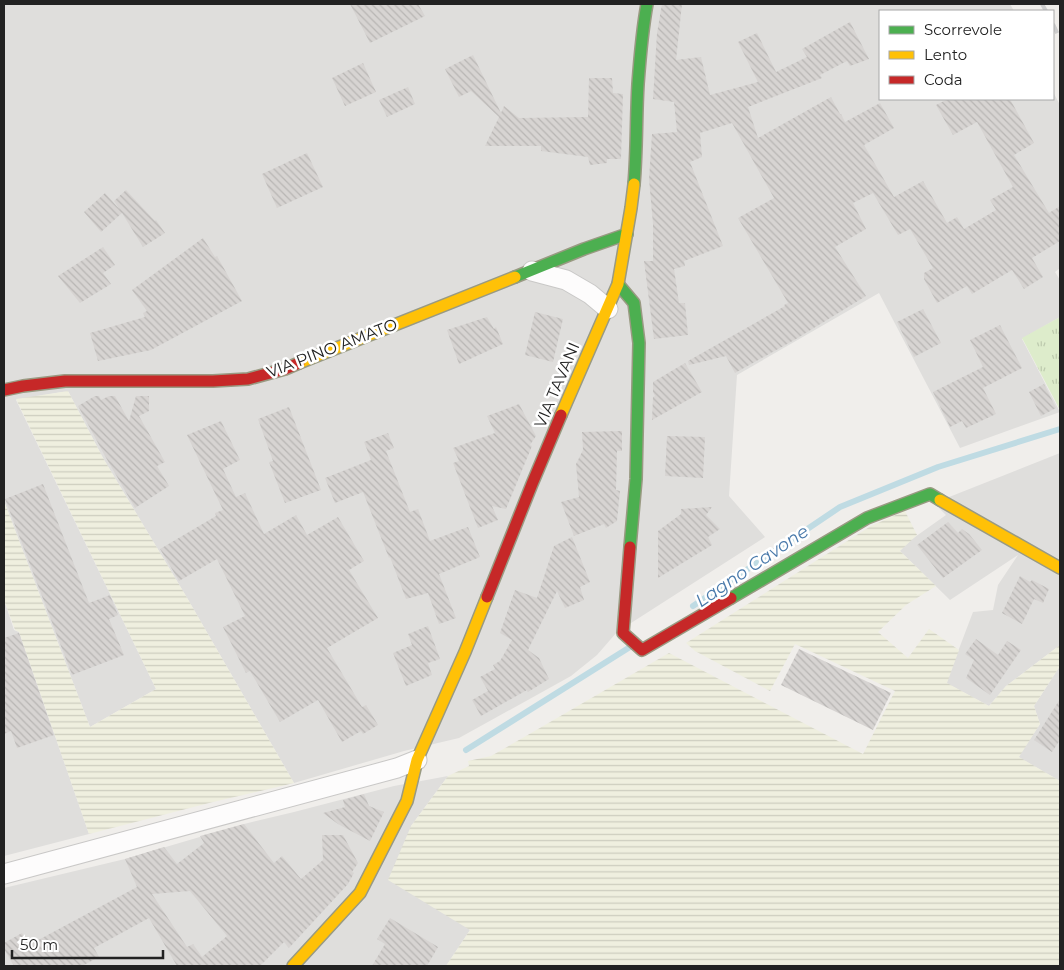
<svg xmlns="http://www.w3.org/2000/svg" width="1064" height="970" font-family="Montserrat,sans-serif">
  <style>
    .residential { fill: #dfdedc }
    .farmland { fill: url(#farmland-rules) }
    .grass { fill: url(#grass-tufts) }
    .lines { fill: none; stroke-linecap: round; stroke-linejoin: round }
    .stream { stroke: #bfdbe3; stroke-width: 6 }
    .building { fill: url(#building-back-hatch); fill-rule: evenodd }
    .street-casing { stroke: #c9c8c7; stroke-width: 21 }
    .fast-casing { stroke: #999a82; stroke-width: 14 }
    .slow-casing { stroke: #999a82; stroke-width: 14 }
    .jam-casing { stroke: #999a82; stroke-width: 14 }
    .street { stroke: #fdfcfc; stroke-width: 19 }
    .fast { stroke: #4caf50; stroke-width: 11 }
    .slow { stroke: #ffc107; stroke-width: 11 }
    .jam { stroke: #c62828; stroke-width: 11 }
    .rail { stroke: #ccc; stroke-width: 4; stroke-dasharray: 10 10; stroke-linecap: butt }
    .labels { text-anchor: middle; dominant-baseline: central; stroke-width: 5; stroke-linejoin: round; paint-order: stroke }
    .street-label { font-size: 16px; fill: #222; stroke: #fff }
    .water-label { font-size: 18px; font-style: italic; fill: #4a7aab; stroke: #fff }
  </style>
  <defs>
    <pattern id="farmland-rules" width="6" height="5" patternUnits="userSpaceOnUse" patternTransform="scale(1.25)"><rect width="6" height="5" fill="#efefdf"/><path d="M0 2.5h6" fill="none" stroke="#cdcdbf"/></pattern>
    <pattern id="grass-tufts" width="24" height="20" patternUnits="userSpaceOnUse" patternTransform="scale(1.25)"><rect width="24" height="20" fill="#ddeccb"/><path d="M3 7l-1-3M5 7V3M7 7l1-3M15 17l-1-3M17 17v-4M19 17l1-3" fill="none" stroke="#bdcaae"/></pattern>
    <pattern id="building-back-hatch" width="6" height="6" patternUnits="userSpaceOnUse" patternTransform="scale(1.25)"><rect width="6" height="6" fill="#d7d4d2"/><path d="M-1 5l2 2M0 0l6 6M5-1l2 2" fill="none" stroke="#b8b6b4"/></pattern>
  </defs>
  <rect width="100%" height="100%" fill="#f0eeeb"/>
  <!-- residential -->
  <path class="residential" d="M4,4H1010L1014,11H880V99H1053V92L1060,105V268L1055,272L1060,280V317L1022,339L1060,412L960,448L879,293L737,375L729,496L765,537L617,632L597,655L571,676L459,738L404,751L294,783L186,596L103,458L68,391L16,400L156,689L90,727L4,501Z
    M1060,453V645L1006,686L989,706L946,683L973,612L993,610L998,585L1018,555L950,600L898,549L946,515L934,503Z
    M4,600L14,630L19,632L89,834L4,856Z
    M1060,666V781L1018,757L1040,724L1034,706Z
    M448,776L411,826L470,930L446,966H4V888L125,859L244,824L294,812L394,786Z"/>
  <!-- farmland -->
  <path class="farmland" d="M68,391L103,458L186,596L294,783L213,802L89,834L19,632L15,630L4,600V501L90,727L156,689L16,399Z
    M905,511L917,535L900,551L936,586L906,605L878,632L908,658L929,629L959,650L947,683L989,706L1006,686L1060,645V666L1034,706L1040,724L1019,757L1060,781V966H446L470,930L388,880L411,826L448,776L469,766L468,761L491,756L526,736L669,653L863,754L895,691L795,644L770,691L695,651L686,643L871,526Z"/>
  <!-- grass -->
  <path class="grass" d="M1060,317V410L1022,338Z"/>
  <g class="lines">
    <!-- stream -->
    <path class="stream" d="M693,606L840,507L938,467L1060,429
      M466,750L630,647"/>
  </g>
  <!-- building -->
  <path class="building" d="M350,4H418L425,16L370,43Z
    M662,4H682L676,60L701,57L710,95L758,82L738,42L757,33L776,72L807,57L802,49L850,22L869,59L850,66L847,61L820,75L822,78L748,107L758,138L831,97L840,114H841L845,122L880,103L894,128L864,145L894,197L923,181L947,223L957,217L964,229L996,210L990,200L1013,187L977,122L953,135L936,105L948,99H1010L1034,143L1014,155L1049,213L1060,206V241L1032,258L1043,277L1024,289L1012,270L972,294L967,286L937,303L924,279V273L933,268L910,229L898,235L873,193L853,203L866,229L835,247L866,296L796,339L735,373L726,356L689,365L688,361L785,306L784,305L788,303L738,218L774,198L732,123L700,133L702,157L690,162L723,246L684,261L685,266L674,269L679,303H685L688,335L654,339L644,261H653V224L649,179L652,134L677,132L674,102L653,99L657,33Z
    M473,55L501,113L504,106L519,118L588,117L589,78H612L613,93L623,94L621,159H607V163L590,165L588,157L541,151V146H485L499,117L471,91L459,97L445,69Z
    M363,63L376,92L345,106L332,78Z
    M408,87L415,104L387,117L379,100Z
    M307,153L323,187L277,208L262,174Z
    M126,190L155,221L156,220L165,233L143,247L122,213L101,232L84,212L105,193L121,211L114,201Z
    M203,238L215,257L217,256L242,301L151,350L98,361L90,333L145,317L143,313L147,311L132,290Z
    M103,247L115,265L103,273L111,284L80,303L58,276Z
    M923,309L941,343L914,357L897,322Z
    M535,312L563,319L553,362L525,355Z
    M487,317L494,329L496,327L503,344L459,364L447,330Z
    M1000,325L1022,368L983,388L996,414L966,428L962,421L950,427L933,392L983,367L970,340Z
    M685,363L702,392L652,420L653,397L655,396L653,392V382Z
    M1044,384L1056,408L1041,416L1029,392Z
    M95,396H99L101,400L109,396H115L129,421L136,396H149V411L139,416L165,462L157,466L169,486L135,508L105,456L78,406Z
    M519,404L536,436L530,445L532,446L506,509L492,506L498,520L478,528L453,463L459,461L453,448L495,433L487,416Z
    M289,407L321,490L285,503L269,462L273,461L258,419Z
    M221,421L240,460L223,469L236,497L245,493L264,534L296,515L307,535L338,517L364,561L349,570L378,618L327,648L362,707L366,705L378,725L363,734L361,731L342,742L318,700L280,722L250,671L246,673L223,627L245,616L217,559L179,581L160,549L216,516L215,513L223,510L187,435Z
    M622,431V451H617L616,490L620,491L617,521L606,528L604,524L574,536L561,502L579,497L576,464L583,450L582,432Z
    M388,433L394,448L386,451L410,512L418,509L430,541L468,527L480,557L439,574L456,618L439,624L428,593L406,599L390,557L389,558L363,492L335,503L325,478L371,460L364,442Z
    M667,436L705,437L703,478L665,476Z
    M43,484L89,603L110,595L118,615L109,619L124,655L72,675L5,499Z
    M712,507L706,515L720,529L708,537L712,545L658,578V531L681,514V509Z
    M948,522L958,533L962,529L969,534L982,550L943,578L917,545Z
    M572,537L590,582L580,587L584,600L565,608L557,591L528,650L539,658L549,679L528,692L527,690L481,716L472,700L488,691L480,677L495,669L493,665L500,661L512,640L500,633L515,590L537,598L554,546Z
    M1020,576L1030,582L1032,580L1049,589L1043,603L1034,599L1022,624L1002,613Z
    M428,626L440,659L428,663L432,675L406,686L393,653L412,645L408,634Z
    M19,633L54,735L17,748L11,731L4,734V638Z
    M976,639L998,655L1007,641L1021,650L990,695L966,678L974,660L965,654Z
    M799,649L891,693L873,730L781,685Z
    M1060,699V740L1052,752L1034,740Z
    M364,794L369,806L384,812L370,841L338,824L323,813L345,807L343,800Z
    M244,824L274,863L282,856L301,879L323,860L322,835H343L358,863L352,872L354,873L348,884L289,948L284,942L260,966H177L149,918L94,948L99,957L82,966H14L4,949V943L22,933L29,945L137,887L125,859L164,847L177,864L204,843L200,836ZM190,891L227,936L202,957L193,944L187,947L152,894Z
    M390,918L438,947L427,966H372L385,944L377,939Z"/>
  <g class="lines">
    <defs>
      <path id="street" d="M532,271L566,280L590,294L608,309
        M4,874L397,768L417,760"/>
      <path id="fast" d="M634,184C637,150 636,117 638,84C640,57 642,31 647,4
        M515,277L584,249L627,234
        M618,284L634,303L639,343L636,479L630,547
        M731,598L867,518L930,494L940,500"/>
      <path id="slow" d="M299,363L515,277
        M561,415L618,284L631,208L634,184
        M940,500L1060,568
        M293,966L360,893L407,801L417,760L465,652L487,597"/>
      <path id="jam" d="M4,390L23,386L65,381H213L248,379L285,369L299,363
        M630,547L623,633L642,650L731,598
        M487,597L532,484L561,415"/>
    </defs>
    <!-- street casing -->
    <use href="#street" class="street-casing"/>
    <!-- fast casing -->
    <use href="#fast" class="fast-casing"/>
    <!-- slow casing -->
    <use href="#slow" class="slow-casing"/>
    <!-- jam casing -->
    <use href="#jam" class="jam-casing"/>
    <!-- street -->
    <use href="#street" class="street"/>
    <!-- fast -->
    <use href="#fast" class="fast"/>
    <!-- slow -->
    <use href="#slow" class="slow"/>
    <!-- jam -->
    <use href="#jam" class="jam"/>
    <!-- rail -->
    <path class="rail" d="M1042,4L1046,11
      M1053,24L1060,39"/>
  </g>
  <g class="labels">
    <!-- street labels -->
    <g class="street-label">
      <text transform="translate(332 348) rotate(-21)">VIA PINO AMATO</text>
      <text transform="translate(557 385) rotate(-67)">VIA TAVANI</text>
    </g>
    <!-- water labels -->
    <g class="water-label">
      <text transform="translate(752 566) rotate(-34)">Lagno Cavone</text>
    </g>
  </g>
  <!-- border -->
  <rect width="1064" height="970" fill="none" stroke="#222222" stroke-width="10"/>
  <!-- legend -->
  <rect x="879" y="10" width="175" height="90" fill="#ffffff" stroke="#a7a7a7"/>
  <rect x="889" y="26" width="25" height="8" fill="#4caf50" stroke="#a7a7a7"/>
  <text x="924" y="35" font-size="15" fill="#222222">Scorrevole</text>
  <rect x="889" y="51" width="25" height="8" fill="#ffc107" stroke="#a7a7a7"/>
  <text x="924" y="60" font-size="15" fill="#222222">Lento</text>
  <rect x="889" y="76" width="25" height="8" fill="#c62828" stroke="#a7a7a7"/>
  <text x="924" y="85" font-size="15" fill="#222222">Coda</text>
  <!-- scale -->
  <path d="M12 950v8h151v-8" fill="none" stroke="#222222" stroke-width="2.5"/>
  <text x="20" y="950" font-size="15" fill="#222222" stroke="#ffffff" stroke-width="4" paint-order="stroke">50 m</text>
</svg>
